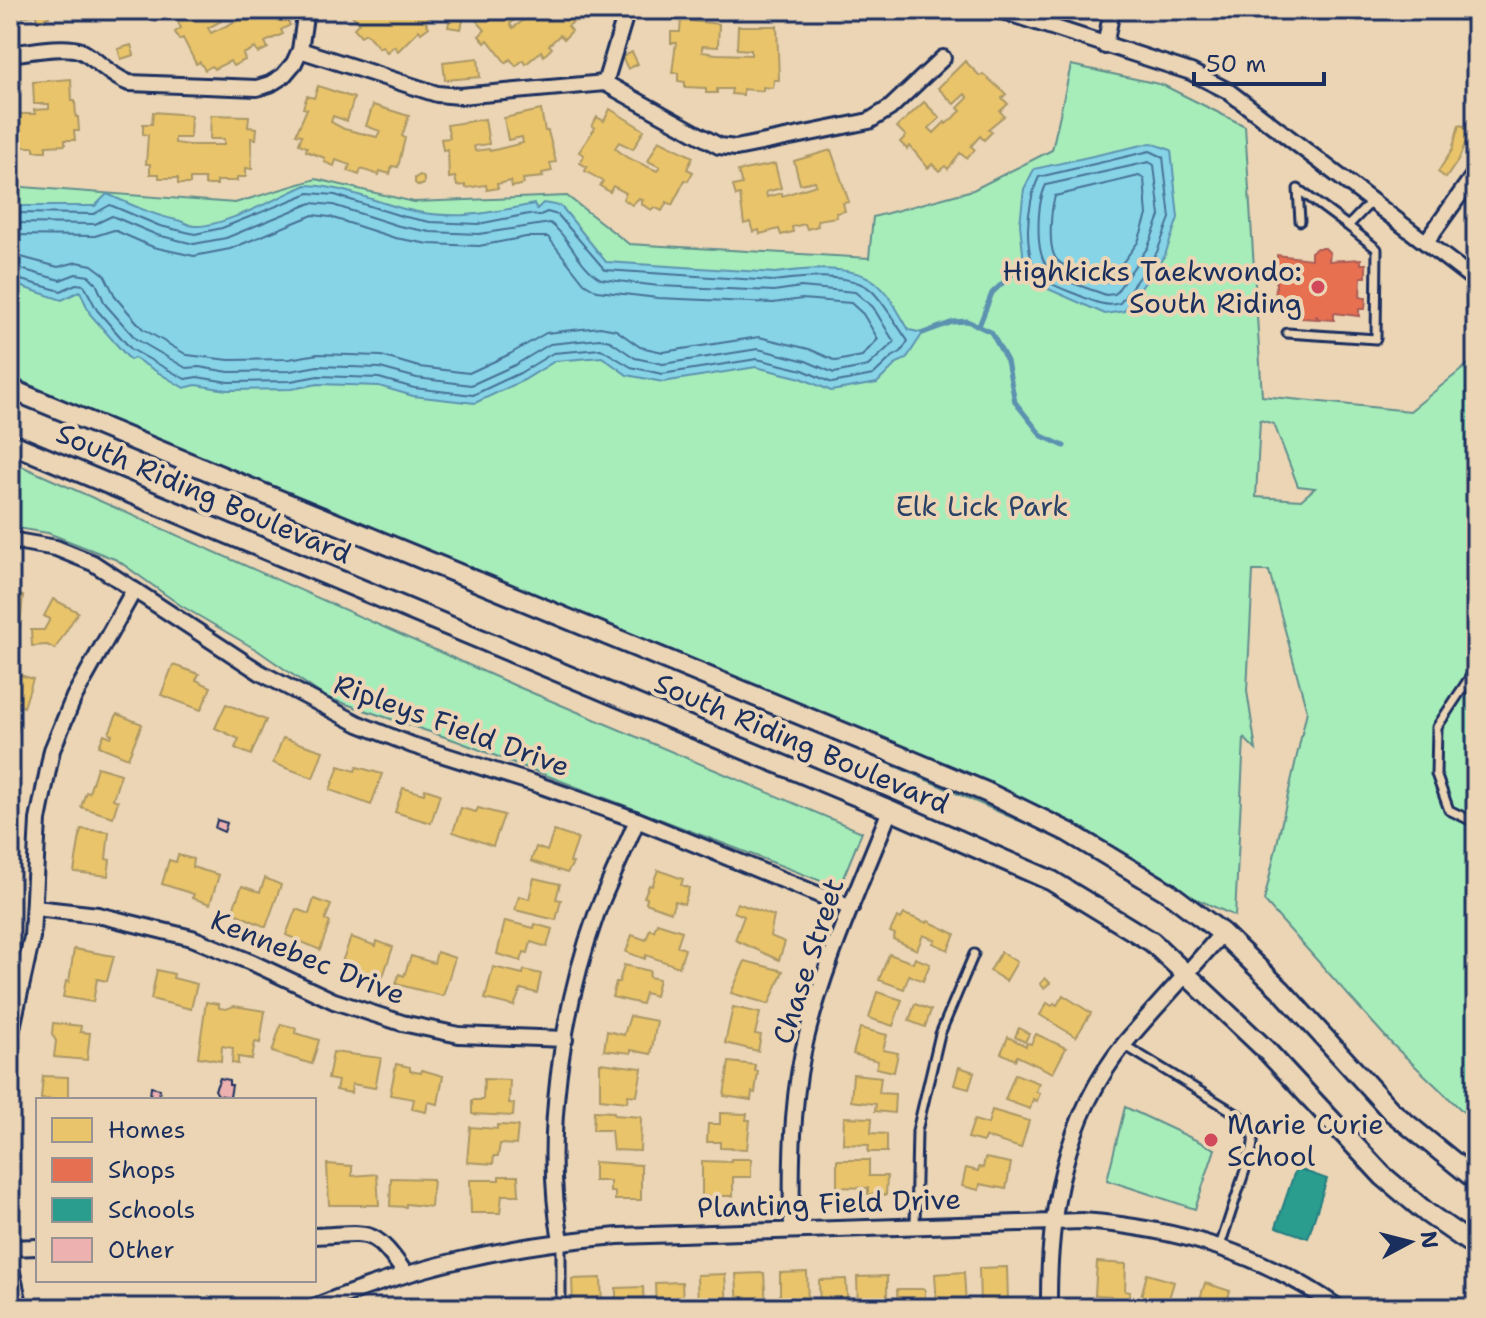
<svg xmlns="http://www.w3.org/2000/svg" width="1486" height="1318" font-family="'Shantell Sans',sans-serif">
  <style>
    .green { fill: #a7edb9; stroke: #618e8c; stroke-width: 2; fill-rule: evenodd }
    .water { fill: #87d4e7; stroke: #5c92b0; stroke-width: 2 }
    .homes { fill: #e9c46a; stroke: #ab9766; stroke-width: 2 }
    .shops { fill: #e76f51; stroke: #aa5c55; stroke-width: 2 }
    .schools { fill: #2a9d8f; stroke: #267c80; stroke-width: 2 }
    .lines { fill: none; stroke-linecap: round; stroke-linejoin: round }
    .shore { stroke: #467195; stroke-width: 2 }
    .stream { stroke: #5c92b0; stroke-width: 5 }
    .building { fill: #edb1b0; stroke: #1b2f5e; stroke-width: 2 }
    .lane-casing { stroke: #1b2f5e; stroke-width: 13 }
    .street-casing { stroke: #1b2f5e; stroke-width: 20 }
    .secondary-casing { stroke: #1b2f5e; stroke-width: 24 }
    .lane { stroke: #ebd5b4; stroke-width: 7 }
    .street { stroke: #ebd5b4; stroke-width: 14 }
    .secondary { stroke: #ebd5b4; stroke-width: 18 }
    .poi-dot { fill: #d1495b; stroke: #ebd5b4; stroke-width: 3 }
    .labels { text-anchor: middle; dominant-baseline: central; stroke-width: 8; stroke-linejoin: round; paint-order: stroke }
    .poi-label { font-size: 28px; fill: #1b2f5e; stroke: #ebd5b4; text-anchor: end }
    .street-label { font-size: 28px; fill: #1b2f5e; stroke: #ebd5b4 }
    .park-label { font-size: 28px; fill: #294267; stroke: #ebd5b4 }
  </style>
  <rect width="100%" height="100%" fill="#ebd5b4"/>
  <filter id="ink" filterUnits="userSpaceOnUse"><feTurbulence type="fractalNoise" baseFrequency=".0125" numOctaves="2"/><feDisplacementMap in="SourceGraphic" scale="16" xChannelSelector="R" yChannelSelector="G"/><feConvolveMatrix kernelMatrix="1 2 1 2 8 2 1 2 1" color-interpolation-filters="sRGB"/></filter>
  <g filter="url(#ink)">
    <!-- green -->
    <path class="green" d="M1071,65L1163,85L1245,126L1262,396L1410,411L1476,358V1124L1392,1044L1264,901L1307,711L1269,571H1253L1247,691L1256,750L1244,738L1235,916L10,376V186L235,203L316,179L414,202L567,196L629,244L869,258L873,217L973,190L1052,150ZM1260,420L1274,424L1298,486L1315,488L1301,500L1256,497Z
      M10,461L516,686L862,832L839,888L457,741L325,697L257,650L180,605L117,560L48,533L10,527Z
      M1125,1107L1215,1149L1195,1209L1107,1180Z"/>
    <!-- water -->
    <path class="water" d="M1151,143L1171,150L1178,218L1165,255L1124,311L1105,314L1037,284L1024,263L1020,224L1024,189L1034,169Z
      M306,185C341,186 370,200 404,209C451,221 487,214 534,204L537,209L543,203L561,206L606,262L775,273C801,269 853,264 875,282C890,294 899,314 909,330L923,333L906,359L897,363L877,383L831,391L801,378L756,367L663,382L627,375L602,357L555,361L524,380L475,403L413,396L379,386L318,384L292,389L227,390L196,385L184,388L134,358L130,360L90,314L80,291L62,300L10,283V206H95L107,194C130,204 152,215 177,220C183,221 189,226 195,226C220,228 282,196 306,185Z"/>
    <!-- homes -->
    <path class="homes" d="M10,10H62L48,13L49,17L38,20L36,14L17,18L16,14L10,15Z
      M185,10H216L221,21L208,28L211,33L241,19L236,10H287L290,16L286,18L290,25L281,30L283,34L265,42L268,48L258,53L255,48L243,54L245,60L233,66L230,61L214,69L212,66L205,70L200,62L196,64L183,38L179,40L175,32L181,28L174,15Z
      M339,10H392L395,14L400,10H433L435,12L425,21L429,27L421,33L419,30L398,51L394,46L387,52L382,46L379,48L366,33L361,36L354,28L359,23L349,12L344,16Z
      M487,10H517L521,14L510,24L513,28L537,10H583L581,12L583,15L568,26L572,31L564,39L560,35L549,45L552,48L544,56L541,51L526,64L523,60L516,66L510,59L506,63L488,40L485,43L479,36L485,30L476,20Z
      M451,13L464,16L461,29L448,27Z
      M681,20L719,24L718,47L702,46V52L716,54L751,55V50L737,49L738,26H777L779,80H774L773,88L763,87V91L743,89V95L731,94L732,89H717V93H706V88L685,87V82L678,81V73H672L676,43H671V32H680Z
      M131,45L134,55L121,59L118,49Z
      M632,52L638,64L628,69L622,57Z
      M478,58L480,77L445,80L443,62Z
      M965,61L980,76L983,74L1006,94L1002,98L1008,104L1000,111L1004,116L988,129L992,132L984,140L980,136L971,146L975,150L966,158L960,153L948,169L945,166L939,171L932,164L928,168L910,146L907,149L900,142L906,136L897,127L924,102L940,118L929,128L934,133L945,122L946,124L961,111L958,108L968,98L965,94L954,104L938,88Z
      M71,79L72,101H75L76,117H78L79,131H74L75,140H65V145L46,146V151H34V147H20L21,152L10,153V114H35L34,110L49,109V104H34L33,82Z
      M10,84H14L15,108H10Z
      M318,86L354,98L347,121L333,116L331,122L344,129L377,137L380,131L366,126L373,105L409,116L402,136L405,138L398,167L392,166L390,174L380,171L379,175L361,169L359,175L348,171L350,165L336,160L334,166L324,162L325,158L306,151L307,147L299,144L302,135L296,134L307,109L303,108L307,96L314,98Z
      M610,109L644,130L633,149L619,142L615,148L626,157L657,171L660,167L648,161L659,140L693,157L687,169L693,172L688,181L685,180L672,205L667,202L662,211L654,207L652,210L641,204L643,200L639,198L632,205L623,199L626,193L613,186L610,192L600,186L603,181L585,171L587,167L580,163L584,155L579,152L595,128L592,126L597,117L604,121Z
      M541,110L545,131H548L556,162L550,163L552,171L542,173L543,177L523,179L524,184L512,187L511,181L497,184L498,188L487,190L486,185L466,188L465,185L457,186L455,177L449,178L448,149L443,150L441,139L450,138L447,125L485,119L489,144L474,146L475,151L489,149L490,151L523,143L522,137L508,140L504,118Z
      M153,112L191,115L190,138H175V143L189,145H224V139H210L211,115L249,116L248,127L257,128L256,139L251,138L252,169L246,168V177H237V181H217V185H205V179H190V184H178V178H159V174H150V164H146L148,135L143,134V124H152Z
      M1459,125L1469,127L1467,138L1459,159L1446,178L1438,172L1452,150Z
      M831,150L849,202L843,203L845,211L836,213L837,217L817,220L818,226L807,229L805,224L792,227L793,232L781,235L779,229L760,234L759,230L753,232L750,222L744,224L740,195L736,196L733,186L742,184L738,171L775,164L781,188L766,192L767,197L782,193V196L816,185L815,181L800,184L794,161Z
      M420,175L424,178V184L419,186L415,183V178Z
      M10,595L23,596L20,627L10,626Z
      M53,599L78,612L55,649L47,645L32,646L31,630H44L50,619L44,616Z
      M173,665L199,674L196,680L211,687L201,710L161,695Z
      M10,672L33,679L24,707L10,702Z
      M226,704L266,720L251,755L235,748L239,739L215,728Z
      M117,714L142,724L128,758L99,746L104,734L111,737L112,735L109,733Z
      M10,719L20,721L13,749L10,748Z
      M283,738L323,751L313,778L273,763Z
      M339,766L355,771L357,767L382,774L371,805L330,790Z
      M97,767L121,774L113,799L118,801L113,817L81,807L86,792L89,793Z
      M403,788L424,794L425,789L440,794L431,823L395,812Z
      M461,808L476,812L478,808L504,815L493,846L453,832Z
      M81,829L109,832L106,859L110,860L108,876L74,872Z
      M554,831L578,839L570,862L573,863L567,873L531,861L536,847L547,851Z
      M178,855L193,859L192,867L219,875L210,904L192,898L194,894L162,884L169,860L176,862Z
      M658,870L683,879L681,885L689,888L684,904L675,901L671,912L646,903L647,898L644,897L649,885L652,886Z
      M265,878L281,885L266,927L232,912L242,886L260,892Z
      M534,878L560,884L556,899L561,900L556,920L515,910L519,896L529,899Z
      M314,899L331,905L325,920L330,922L320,950L286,935L296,909L309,914Z
      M737,903L774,916L770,936L785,942L779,960L735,940L744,916L734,912Z
      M904,914L927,923L928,921L955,934L948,950L933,943L935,940L923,935L917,950L893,939L895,934L890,932L897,917L901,919Z
      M505,921L534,928L535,924L552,929L547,947L531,942L528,953L524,952L521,961L497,954Z
      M657,923L682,931L677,946L685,949L679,967L646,955L645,959L626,952L632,935L646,940L650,929L654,931Z
      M351,937L376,946L377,941L393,947L382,979L342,962Z
      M74,949L114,956L107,981L97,979L93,1002L63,997L66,981L69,982Z
      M437,952L455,958L443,996L396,984L399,974L404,976L411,956L434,963Z
      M1001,952L1017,962L1006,981L990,971Z
      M889,954L913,963L915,958L930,964L923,981L909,975L904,989L879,980Z
      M745,961L783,971L769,1004L731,993Z
      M624,965L650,971L649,977L659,979L655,996L645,993L642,1004L612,997L616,982H619Z
      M493,967L523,974L524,970L541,974L537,993L521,989L514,1006L485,999Z
      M157,970L174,974L173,978L197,984L191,1009L151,999Z
      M1045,978L1050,983L1044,988L1040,984Z
      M877,992L902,1000L893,1026L869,1018Z
      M1063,995L1091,1013L1076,1037L1040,1015L1047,1003L1052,1006L1054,1003L1057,1005Z
      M206,1002L219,1004V1008L226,1009L234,1006L265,1011L260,1043L255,1042L252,1059L238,1057V1064L232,1063L233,1048L222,1046L221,1061L198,1057Z
      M915,1004L931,1010L925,1027L909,1021Z
      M733,1007L760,1013L755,1034L761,1035L758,1051L725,1043Z
      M630,1016L657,1021L651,1054L631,1050V1053L604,1050L607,1031L624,1035Z
      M53,1023L81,1026L80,1032L90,1033L87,1060L54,1057L56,1041L52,1034Z
      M281,1024L296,1028L295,1033L319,1040L312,1064L272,1052Z
      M860,1028L887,1035L883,1050L898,1053L894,1072L876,1068L878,1061L853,1054Z
      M1019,1028L1029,1034L1025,1042L1015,1037Z
      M1036,1034L1066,1048L1053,1073L1017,1056L1015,1060L1001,1053L1008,1037L1026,1046L1027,1043L1031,1044Z
      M333,1052L381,1058L375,1088L352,1084L351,1093L336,1090L338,1081L328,1079Z
      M729,1062L755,1065V1071H758L755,1093L752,1092L751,1100L724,1096Z
      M600,1063L642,1068L637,1096L628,1095L627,1102L600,1099Z
      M396,1064L410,1067V1071L421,1073L422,1070L443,1076L438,1104L428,1102L426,1112L412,1109L414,1099L390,1095Z
      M959,1067L974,1072L969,1089L954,1085Z
      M853,1074L881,1077L879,1093L895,1094L894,1113L875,1111L876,1104L851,1101Z
      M1015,1074L1039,1083L1036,1092L1040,1093L1037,1101L1033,1099L1030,1109L1005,1100Z
      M43,1076L68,1077V1100L41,1099Z
      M484,1079L510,1080L509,1103L514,1104L513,1116L472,1114V1100H483Z
      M992,1110L1029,1121L1021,1148L985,1137L983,1142L968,1138L974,1120L988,1124Z
      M594,1111L614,1112V1115L641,1117L640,1151L613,1150L611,1130H593Z
      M720,1113L747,1114L746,1120H750L747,1149L720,1148V1142H707L708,1124H720Z
      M844,1117L872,1118L871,1133L887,1134V1152H868L869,1145L843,1144Z
      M497,1125L518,1126L516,1145L500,1144L498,1156H494L493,1164L467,1162L470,1127L497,1129Z
      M985,1158L1011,1163L1006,1189L980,1184L979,1190L962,1186L966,1168L978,1171L979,1167L983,1168Z
      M731,1159H751V1177H733V1196H702V1161L731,1162Z
      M837,1160H869V1176H887L886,1195L868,1194V1188L837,1187Z
      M594,1162L641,1165V1200H615V1192H610V1181H594Z
      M327,1164L352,1166V1176L377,1174L379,1205H329Z
      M499,1176H518L519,1195H502L500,1213H471L470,1180H499Z
      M391,1178L433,1179L431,1207L406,1204V1207L390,1206Z
      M1097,1262L1126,1264L1125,1291L1130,1292L1129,1308H1111V1296L1095,1295Z
      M1007,1267L1008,1301L980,1305L979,1268Z
      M807,1272L808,1306L780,1308V1273Z
      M964,1272L966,1305L970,1304V1308H937L935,1274Z
      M764,1273L766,1308H738L736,1274Z
      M725,1274L727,1308H698L697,1275Z
      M1147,1274L1174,1282L1166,1308H1154L1155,1305L1140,1300Z
      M887,1276V1308H858L857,1277Z
      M601,1278L602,1308H573L572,1279Z
      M846,1279L848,1308H820L819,1280Z
      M682,1282L683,1303H689L690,1308H656L655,1283Z
      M1205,1283L1230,1291L1225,1308H1197Z
      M643,1287L644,1308H616V1288Z
      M897,1289H925V1308H898Z"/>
    <!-- shops -->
    <path class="shops" d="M1317,248H1325L1330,253L1329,261L1361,259V264H1366V277H1361L1360,297L1366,298L1365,309H1359V316L1334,313V320L1319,319L1316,315L1317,319L1301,318L1300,314L1275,309L1277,255L1311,259V252Z"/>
    <!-- schools -->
    <path class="schools" d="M1296,1168L1327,1179L1308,1238L1276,1227Z"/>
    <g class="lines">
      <!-- shore -->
      <path class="shore" d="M1150,151L1163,157L1170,218L1157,252L1120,303C1105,308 1093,301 1078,295C1068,291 1053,286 1044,279C1020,260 1027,200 1039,177Z
        M1149,162L1154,165L1160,216L1148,247L1115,294L1106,295C1091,289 1060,281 1049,269C1034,254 1037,203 1046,185Z
        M1139,176L1144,179L1147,215L1138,242L1109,281L1105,282C1091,277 1068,271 1057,260C1047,249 1051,209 1055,196Z
        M10,213L94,214L110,205L160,226L195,234L222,228L309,193L335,195L401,216L430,222L478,224L529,214L538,216L547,212L558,215L605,270L774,281C800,278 851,271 872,291C886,305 897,326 908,341L901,352L892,357L873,375L832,383L803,370L757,359L662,374L631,367L601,349L553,353L520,373L473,395L414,388L379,378L318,376L291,381L228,382L197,377L185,379L131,349L97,310L84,285L76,284L61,291L10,277
        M10,223L95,224L112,216L157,235L194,244L226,238L311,203L333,205L399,226L430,232L479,234L550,223C570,237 579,267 601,279L659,286L774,291L801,287L855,292L873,307L894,342L868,366L834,373L806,361L758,349L663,364L635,358L610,341L600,339L550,344L515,365L471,385L417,378L380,368L318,366L290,371L229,372L199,367L186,368L136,339L105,304L96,283L89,276L76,274L60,280L10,266
        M10,235L95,236L114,230L153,247L194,256L230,249L313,215L330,217L395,238L429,244L479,246L526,237H548L584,283L597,291L658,298L773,303L802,299L851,303L863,314L878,339L862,356L836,361L809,349L759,337L663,352L640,347L616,330L600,327L546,333L510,354L469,373L419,367L381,356L318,354L289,359L229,360L187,355L143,329L116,298L104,274L92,265L77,262L58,267L10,254"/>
      <!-- stream -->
      <path class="stream" d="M979,326L992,293L1024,263
        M923,333L953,322L967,321L991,332L1007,361L1015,402L1042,436L1064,446"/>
    </g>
    <!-- building -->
    <path class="building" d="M217,820L227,823L224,832L215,828Z
      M220,1078L229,1080V1085H232L230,1097L218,1095L215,1090Z
      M151,1087L160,1089L159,1097L150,1096Z"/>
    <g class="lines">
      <defs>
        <path id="lane" d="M1300,221L1298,189L1348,226L1371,202
          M1287,333L1376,339L1377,249L1348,226
          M1476,668L1437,727L1436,774L1449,810L1476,823
          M1476,860L1473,869L1476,899
          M1124,1045L1245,1119C1253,1130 1255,1136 1252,1149L1220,1246
          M915,1226L917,1131L940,1034L974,954
          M561,1242V1308"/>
        <path id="street" d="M999,10L1191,72L1228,91L1476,281
          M1105,46L1112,10
          M300,50L437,94L460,96L605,83L719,146L736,148L869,121L890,108L943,58
          M10,54C27,52 65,44 81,51C98,60 110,76 129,83L257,88L270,84L283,76L294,63L300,50L306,10
          M605,83L627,10
          M1426,242L1476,172
          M10,540L56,548L93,563L261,673L359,724L412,745L536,784L637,820L851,908
          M35,908L98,915L192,938L253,963L334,1001L402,1023L459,1035L565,1039
          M10,1037L32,937L38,820L52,750L74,697L134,590
          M792,1229C791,1170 791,1111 803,1052C821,968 859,889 890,810
          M314,1236C370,1234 371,1225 405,1273
          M561,1240C542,1142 562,1009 596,915C608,883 624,852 637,820
          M10,1248L38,1247
          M10,1264L20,1308
          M311,1308C415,1266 506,1245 618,1236L1082,1221C1176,1228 1262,1253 1339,1308
          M1049,1308C1048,1214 1064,1118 1125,1043C1156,1006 1191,970 1222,933"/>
        <path id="secondary" d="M10,389L910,760L986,792L1068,832L1168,892L1222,933L1282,991L1391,1111L1476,1180
          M10,443L890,810L1052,881L1152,942L1266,1050L1383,1176L1427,1213L1476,1247"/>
      </defs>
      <!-- lane casing -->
      <use href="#lane" class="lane-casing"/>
      <!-- street casing -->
      <use href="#street" class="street-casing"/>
      <!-- secondary casing -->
      <use href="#secondary" class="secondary-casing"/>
      <!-- lane -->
      <use href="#lane" class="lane"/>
      <!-- street -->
      <use href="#street" class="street"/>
      <!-- secondary -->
      <use href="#secondary" class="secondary"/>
    </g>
  </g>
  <!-- markers -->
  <g class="poi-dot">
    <circle cx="1318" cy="287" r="8"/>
    <circle cx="1211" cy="1140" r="8"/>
  </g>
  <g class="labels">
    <!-- poi labels -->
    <g class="poi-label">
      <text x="1302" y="271">Highkicks Taekwondo:<tspan x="1302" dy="32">South Riding</tspan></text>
      <text x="1227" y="1124" text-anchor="start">Marie Curie<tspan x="1227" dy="32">School</tspan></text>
    </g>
    <!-- street labels -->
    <g class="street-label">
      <text transform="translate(204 493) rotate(23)">South Riding Boulevard</text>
      <text transform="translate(452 725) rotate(20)">Ripleys Field Drive</text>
      <text transform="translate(802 743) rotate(23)">South Riding Boulevard</text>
      <text transform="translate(308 957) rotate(22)">Kennebec Drive</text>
      <text transform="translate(808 961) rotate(-72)">Chase Street</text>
      <text transform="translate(829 1203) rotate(-2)">Planting Field Drive</text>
    </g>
    <!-- park labels -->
    <g class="park-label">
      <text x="982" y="506">Elk Lick Park</text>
    </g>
  </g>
  <!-- margin -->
  <rect width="1486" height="1318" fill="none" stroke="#ebd5b4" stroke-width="40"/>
  <rect x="20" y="20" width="1446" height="1278" fill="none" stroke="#1b2f5e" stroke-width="3" filter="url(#ink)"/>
  <!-- legend -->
  <rect x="36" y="1098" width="280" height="184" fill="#ebd5b4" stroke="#989392" stroke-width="2"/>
  <rect x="52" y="1118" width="40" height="24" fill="#e9c46a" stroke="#989392" stroke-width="2"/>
  <text x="108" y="1138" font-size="24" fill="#1b2f5e">Homes</text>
  <rect x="52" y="1158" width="40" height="24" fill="#e76f51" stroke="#989392" stroke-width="2"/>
  <text x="108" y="1178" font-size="24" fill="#1b2f5e">Shops</text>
  <rect x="52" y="1198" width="40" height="24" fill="#2a9d8f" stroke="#989392" stroke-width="2"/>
  <text x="108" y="1218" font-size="24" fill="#1b2f5e">Schools</text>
  <rect x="52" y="1238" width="40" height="24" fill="#edb1b0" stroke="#989392" stroke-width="2"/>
  <text x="108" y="1258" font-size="24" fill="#1b2f5e">Other</text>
  <!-- north arrow -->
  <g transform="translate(1410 1242) rotate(83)" stroke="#ebd5b4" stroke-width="6" paint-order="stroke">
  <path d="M0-6L14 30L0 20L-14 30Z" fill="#1b2f5e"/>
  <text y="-12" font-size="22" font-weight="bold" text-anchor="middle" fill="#1b2f5e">N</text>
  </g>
  <!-- scale -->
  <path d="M1194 72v12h130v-12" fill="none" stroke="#1b2f5e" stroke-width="4"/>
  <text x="1206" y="72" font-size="24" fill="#1b2f5e" stroke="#ebd5b4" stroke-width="6" paint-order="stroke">50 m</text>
</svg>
